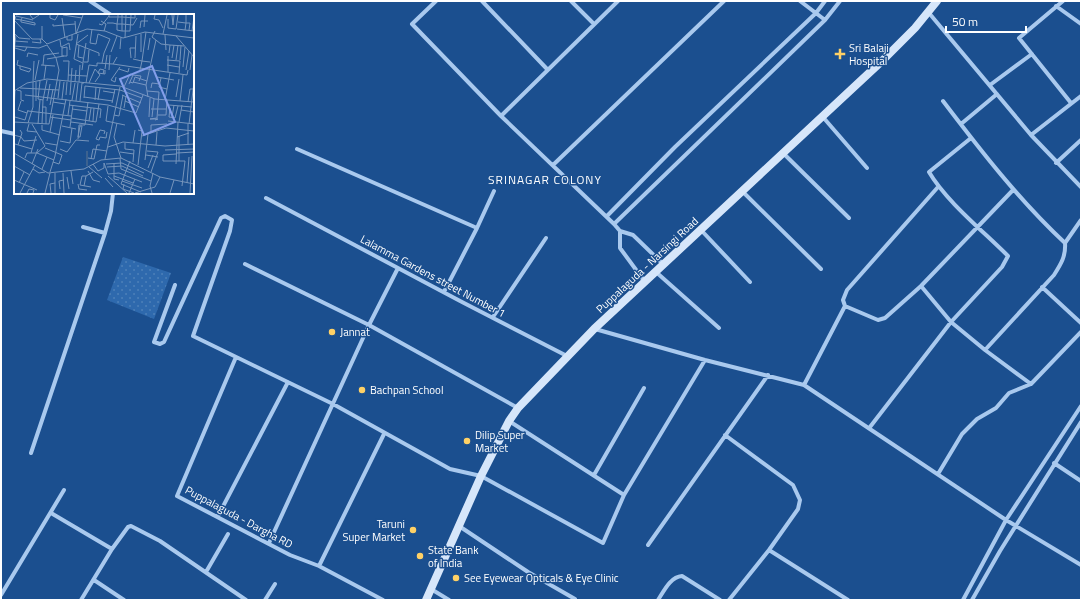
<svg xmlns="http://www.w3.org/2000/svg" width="1082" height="601" font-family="'Titillium Web',sans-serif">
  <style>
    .grass { fill: url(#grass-dots) }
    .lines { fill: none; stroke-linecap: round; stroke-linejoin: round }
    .street { stroke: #a9c9ee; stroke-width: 4 }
    .secondary { stroke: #d6e6fa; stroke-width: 8 }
    .poi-dot { fill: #ffd166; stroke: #1b4f8f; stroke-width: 1.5 }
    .labels { text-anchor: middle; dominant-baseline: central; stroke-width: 3; stroke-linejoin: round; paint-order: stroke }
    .poi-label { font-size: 11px; fill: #fff; stroke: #1b4f8f; text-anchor: start }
    .street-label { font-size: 11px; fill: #fff; stroke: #1b4f8f }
    .neighbourhood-label { font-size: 12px; letter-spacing: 1px; fill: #fff; stroke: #1b4f8f }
    .inset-river { fill: none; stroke: #3c6290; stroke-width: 2 }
    .inset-road { fill: none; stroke: #7695bc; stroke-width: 1 }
    .view { fill: #839eea; fill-opacity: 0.15; stroke: #839eea; stroke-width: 2 }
    .inset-edge { fill: none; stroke: #fff; stroke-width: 2 }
  </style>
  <defs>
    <pattern id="grass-dots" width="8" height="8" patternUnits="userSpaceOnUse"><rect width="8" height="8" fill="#2e69ad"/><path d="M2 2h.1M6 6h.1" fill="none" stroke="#4d80b9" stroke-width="1.8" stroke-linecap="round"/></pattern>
  </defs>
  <rect width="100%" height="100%" fill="#1b4f8f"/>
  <!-- grass -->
  <path class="grass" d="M123,257L171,273L154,319L107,300Z"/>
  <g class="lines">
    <!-- street -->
    <path class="street" d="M90,1L111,15
      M436,1L412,24L501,116L614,224L620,231V248L645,282
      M482,1L547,69
      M571,1L594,24
      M800,1L825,20
      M1063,1L1019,38L1071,103
      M1056,6L1081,24
      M929,13L1031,135L1081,187
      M990,85L1032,54
      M943,101C981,151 1019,200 1065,243L1081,220
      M501,116L618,1
      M822,116L867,168
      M961,124L997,94
      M1,131L15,134
      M1031,135L1081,96
      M297,149L477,228
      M783,153L849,218
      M1056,163L1081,140
      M553,165L724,1
      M742,191L821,269
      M266,198L462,302L567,356
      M607,216L675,147L816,13L825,1
      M614,224L825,20L840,1
      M83,227L105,233
      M701,230L750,282
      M620,231L633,235L663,264
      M245,264L369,325L518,408
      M656,272L719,328
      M175,285L154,342L160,344L164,342L221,218L225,216L232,220L230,231L193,336L333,404L450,469L481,476L603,543L624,495L705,360
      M921,286L951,322L985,350L1054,275C1061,264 1066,256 1065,243
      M1042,287L1081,323
      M444,292L477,228L494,191
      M845,306L878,320L885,318L921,286L1013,190
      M493,317L546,238
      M595,329L705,360L804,385L1006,520L1081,565
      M985,350L1031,384
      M236,357L177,496L290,555L319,566L383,600
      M804,385L845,306L843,300L847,290L938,187
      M509,421L624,495
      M870,427L951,322L1002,267L1008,256C983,231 946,201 929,172L971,138
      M725,435L793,485L800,500L798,509L769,550L729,600
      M31,453L105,233L111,211L113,193
      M1054,463L1081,481
      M938,474L962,434L977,419L996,408L1009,393L1031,384L1081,332
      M594,475L644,388
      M51,513L112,549
      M218,516L288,382
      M459,526L528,572L575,599
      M269,543L369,325L398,268
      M648,545L768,375
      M769,550L848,600
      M319,566L384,434
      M206,572L228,534
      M94,580L124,600
      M431,589L449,600
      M1,595L64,490
      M81,600L112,549L128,527L131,526L160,541L246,600
      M265,600L275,584
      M658,600C664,591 670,577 682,576L720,600
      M963,600L1006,520L1081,406
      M972,600L1000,551L1081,422"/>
    <!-- secondary -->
    <path class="secondary" d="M426,600L481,476L509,421L518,408L594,329L883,60L915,28L937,1"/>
  </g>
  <!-- markers -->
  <g class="poi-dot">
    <path d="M838 48h4v4h4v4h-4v4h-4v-4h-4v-4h4z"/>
    <circle cx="332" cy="332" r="4"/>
    <circle cx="362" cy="390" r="4"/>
    <circle cx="467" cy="441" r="4"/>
    <circle cx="413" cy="530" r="4"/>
    <circle cx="420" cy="556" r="4"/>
    <circle cx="456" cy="578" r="4"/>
  </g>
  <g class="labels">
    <!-- poi labels -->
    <g class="poi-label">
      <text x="849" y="48">Sri Balaji<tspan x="849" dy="13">Hospital</tspan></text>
      <text x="340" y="332">Jannat</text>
      <text x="370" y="390">Bachpan School</text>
      <text x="475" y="435">Dilip Super<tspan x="475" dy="13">Market</tspan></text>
      <text x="405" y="524" text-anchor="end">Taruni<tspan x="405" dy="13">Super Market</tspan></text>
      <text x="428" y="550">State Bank<tspan x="428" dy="13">of India</tspan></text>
      <text x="464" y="578">See Eyewear Opticals &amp; Eye Clinic</text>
    </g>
    <!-- street labels -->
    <g class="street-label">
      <text transform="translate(647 265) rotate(-43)">Puppalaguda - Narsingi Road</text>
      <text transform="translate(433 276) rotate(28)">Lalamma Gardens street Number 1</text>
      <text transform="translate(239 517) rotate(28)">Puppalaguda - Dargha RD</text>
    </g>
    <!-- neighbourhood labels -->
    <g class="neighbourhood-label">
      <text x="545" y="179">SRINAGAR COLONY</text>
    </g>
  </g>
  <!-- overview -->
  <g transform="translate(14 14)">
    <rect width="180" height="180" fill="#1b4f8f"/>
    <path class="inset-river" d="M73,152V137"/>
    <path class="inset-road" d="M16,1L19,5L25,1M36,1V4L41,6L44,1M49,1L68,4M95,1V3H108V1M121,1V4L108,3V10L119,11L123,4M141,1L140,5L145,6L149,14M158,1L159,11L160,1M48,4L51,24M1,5L7,6L12,7L21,9V11L7,8V6L8,4M1,5L2,2L19,6M154,5V14L162,15L164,1M0,6L18,25H28L33,30M61,7L62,20M87,7L92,10L90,17M164,8L172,9V1M93,9H99L103,10H108V17L103,16V10L104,3V1M39,10V12L61,10M85,10L88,11L95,2M130,13L131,1M126,14L127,7H134M78,15L76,29L82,30L84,20L96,25L90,39L88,49M163,15L180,17M171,16L172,9H176L175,16M108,17H116L117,1M141,17L138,23L147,30L156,31M178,17L180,3M132,18L128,47L136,48M0,19L5,24L16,25M62,20L69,1M64,20L60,45L69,49L68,56M127,20V38M149,20L153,1M74,21L62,30L85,39V42M151,21L152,36M162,22L180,43M53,23V26H58V21M111,24L112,1M28,25V12M46,26L47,33L55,29L56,36M1,27L14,28M18,28L27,29L26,25M72,29L69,48H74L75,36M33,30L73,15L91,17L109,24L131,18L180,24M65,31L64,43L69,44M0,32L25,34L33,31M1,34L11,37L13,33M48,34L53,33V42H48V33M106,35L107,23M134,36L136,24M0,38L2,21M97,38L103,22M155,39L156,31L170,32M13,43L14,39L24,41M117,44L116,34H121M121,44L122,22M158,44L160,31M33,45L50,42M119,45L128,47L126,56M4,46L3,51L17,55M153,46L166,47L165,59M162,46L164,31M166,46L167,31M49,47H55L54,67M83,49L99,50L103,43M99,50L173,61L174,56M27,51L41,52M29,51L30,41L45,39M153,51L165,53M6,52V55L15,58L17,55M169,53L171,33M91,55L93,41M105,55L114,58L115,54M95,56L96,41M172,56L175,37M176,56L178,41M154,58V42M89,60L90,56L86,55L84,59L91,60V56M54,61L73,62M119,61L127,62L125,67M102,63L101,68L97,66L106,53M143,63L160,66M147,64L145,73L153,75M30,65L32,51M21,66L25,46M19,67L20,47M26,67L24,85L29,86L33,66M57,67L58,54M61,68L62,56M65,68L66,51M116,68L119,69L121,63L133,67M119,68L132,71M72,69L75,51L83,52V49M75,69L81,55L86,61L81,68M71,72L106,76L128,84M110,73L116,60L119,61L115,70M6,74L45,76M137,74L138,69L146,70M3,76L7,77V86L10,87M0,77L13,69L33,65L106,72L141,85L180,88M89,77L101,79M133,77L145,78L143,104L136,105H144L141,106M11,81L94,91L122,99L129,81M52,81L53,68M56,81L57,68M108,81L127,89M70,83L99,87M134,83L132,71L142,26M162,83L165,65M44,84L46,67M70,84L71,72M48,85L50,68M58,86L61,69M81,86L82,73M84,86L86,74M151,86L156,59M7,87L4,96L13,99M22,87V68M33,87L36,70M62,87L64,69M66,87L68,69H70M111,87L125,93M166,87L169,61M39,88L51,90M174,88L176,75H180M98,89L101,75M36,91L39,75M55,91L87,95L86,104M155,91L178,93M94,92L92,107L111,111M28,93H32V110M110,94L112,82M156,94L155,103L161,104L164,92M58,95L73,97M137,95H152M167,96L180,98M14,97L57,102M0,99L1,76M54,101L56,87M100,101L105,102L109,81M144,101H152L153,86M1,103L11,106L14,96M36,103L57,106M135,103L136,84M138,103L140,85M158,103L160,91M57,104L82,108L85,90M75,107L77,94M79,107L80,94M154,107L180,110M0,108L35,110L45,56L42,44L33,31M57,108L79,111M165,108L168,91M14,109L19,93V68M103,109L100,123L107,144M15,110L13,117L23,118M24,110L26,86M28,110L29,86M174,110V131M175,110L180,68M28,111V116L46,121M48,112L62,115M66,112H68L66,123H64ZM56,113L59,91M36,118L39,101M137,119V111L153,110M0,121L7,123L10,127L23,126M128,122L152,114L180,117M165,122V147M86,123L85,126L82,125L86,116L91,117L90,120M86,123L92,124L93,118M163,123L175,119M64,125L65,111H71L74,88M46,127L56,129L58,114M31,129L43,131M111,129V135L120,136L119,148M119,129L121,116M1,130L18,135M4,131L8,119L6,116M142,131L143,118M94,133L109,128L151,132L180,130M31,134L48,141L45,150L39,148M46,135L53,138L62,126L75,127M151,136L180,135M133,137L144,138L137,158M106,138L120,140M0,139L34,159L70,155L87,146L107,144L146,163L180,170M17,139L22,122M23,139L40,146M163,139L180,138M162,140L149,141V147H171L168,172M132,141L144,143M11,144L13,139H23L31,132L18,110M74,144L80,145L83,131H86M106,144L107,155L137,167M77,145L79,135L93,137M91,145L106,73M131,146L134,120M116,147L107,170L127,178M90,149L94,160L105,159L128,168M18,150L24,135M79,150L84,157L90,154V149M92,150L108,149L130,159M100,150V165L105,166M162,150L164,108M124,151L128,117L124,116M0,152L16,161M75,153L88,164M93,153L108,152L129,162M134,154L139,141M19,155L25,159L31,158M28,155L33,143M57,157L59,170M74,157L79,166L86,168M36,158L41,142L52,85M41,159V179M49,159L50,179M72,162H68L66,171L77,173M94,162L113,179M100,162L119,169M53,163L55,175M91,164L99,173M0,166L23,176M108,167L128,174M5,169L10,158M173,169L175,143M64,170L65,175L73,176M110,170L109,175L120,179M70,172L72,162L79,158M46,175L45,167L50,166M6,179L21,151M13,179L15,175L20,176L19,179M31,179L36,159M37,179L36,170L41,169M115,179L121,165M121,179L141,173L146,163M138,179L136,172L139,159M156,179L160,166M176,179L178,142"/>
    <path class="view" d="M138,52L161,108L130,121L106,65Z"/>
    <rect width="180" height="180" class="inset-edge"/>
  </g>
  <!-- border -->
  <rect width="1082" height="601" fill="none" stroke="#ffffff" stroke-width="4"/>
  <!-- scale -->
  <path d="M946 26v6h80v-6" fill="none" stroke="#ffffff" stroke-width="2"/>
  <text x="952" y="26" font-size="12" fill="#ffffff" stroke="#1b4f8f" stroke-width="3" paint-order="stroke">50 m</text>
</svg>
